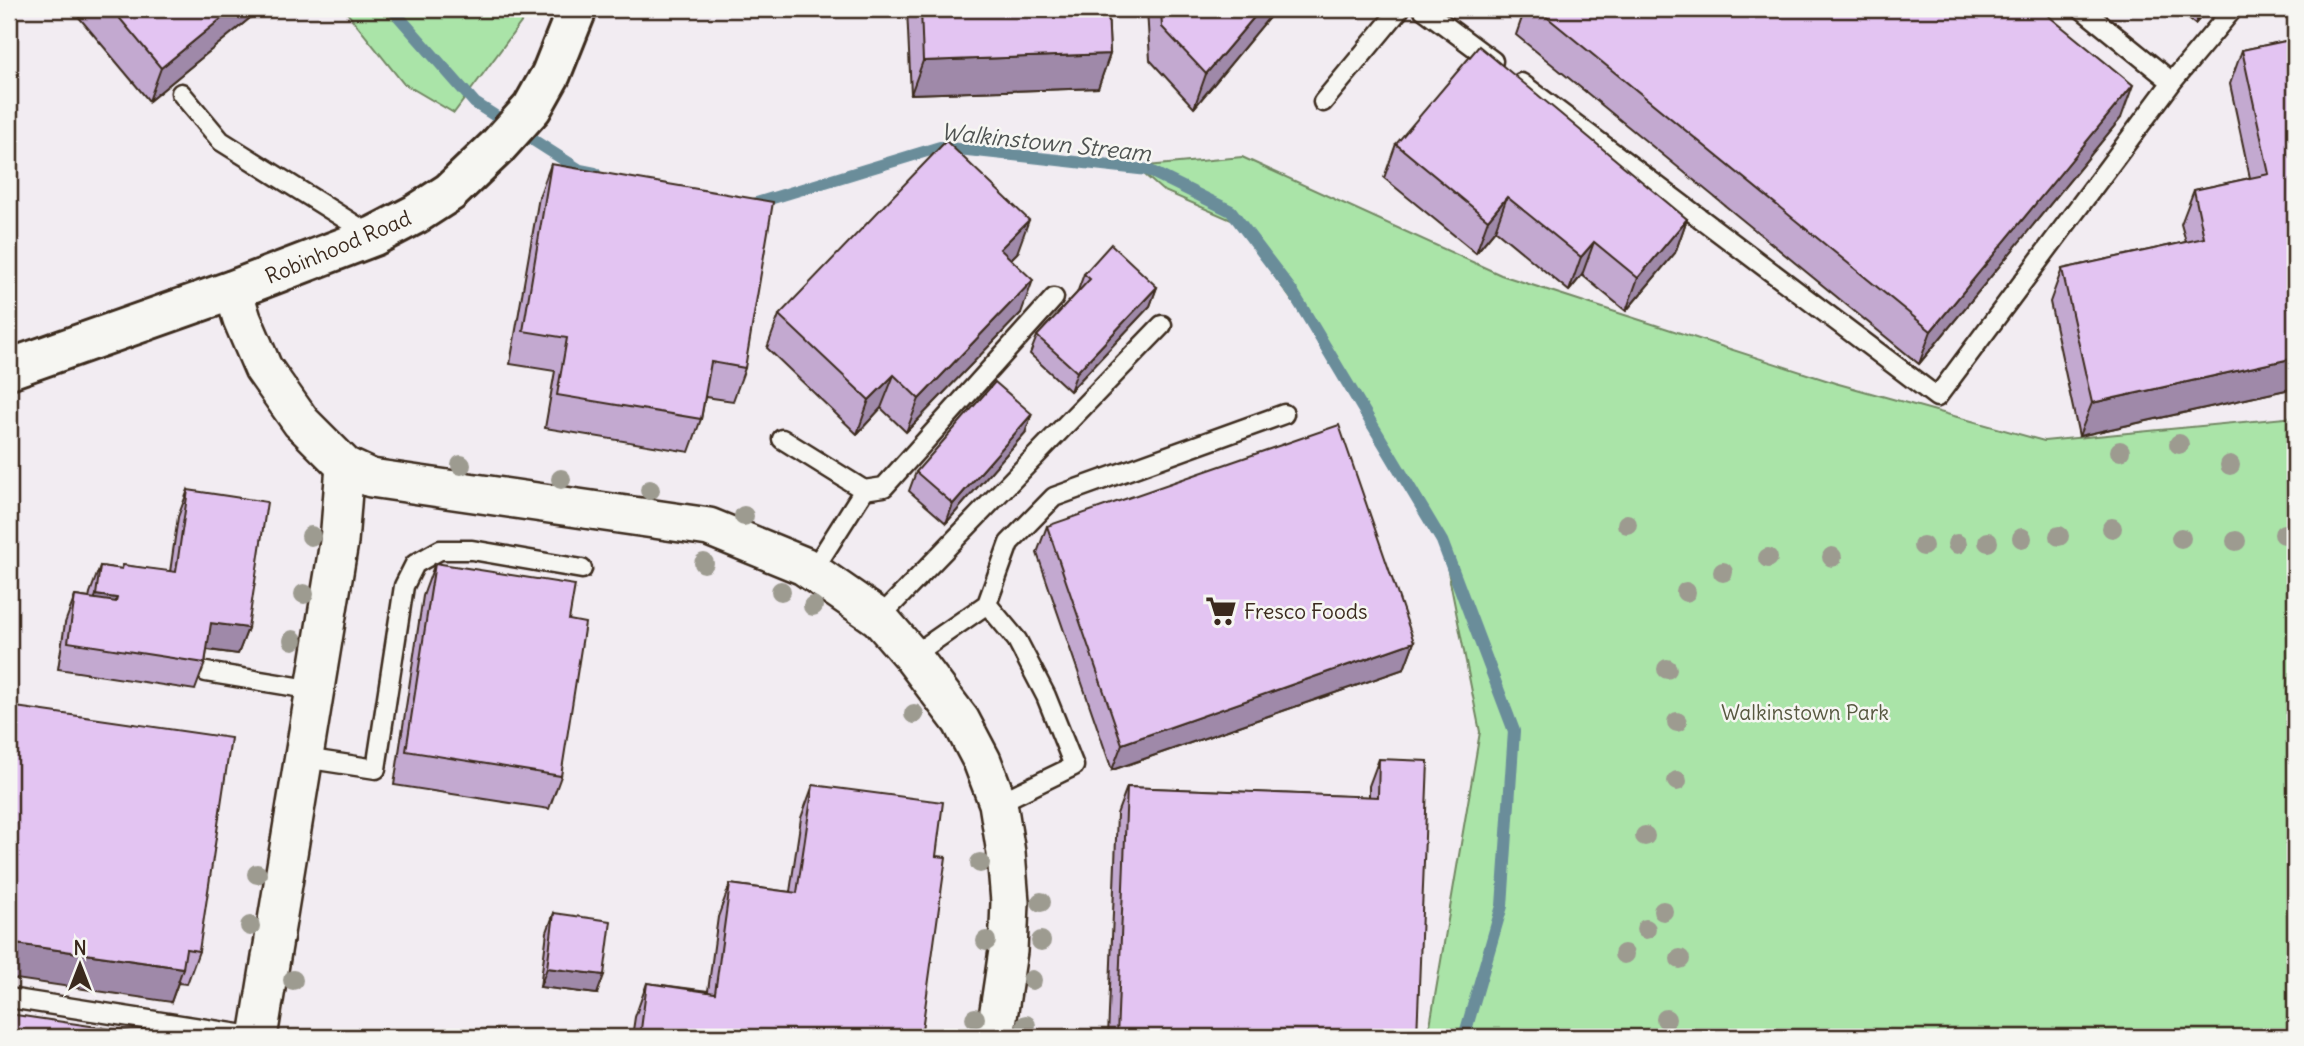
<svg xmlns="http://www.w3.org/2000/svg" width="2304" height="1046" font-family="Delius,sans-serif">
  <style>
    .green { fill: #aae4a8; stroke: #728763; stroke-width: 2 }
    .lines { fill: none; stroke-linecap: round; stroke-linejoin: round }
    .stream { stroke: #6a8d9a; stroke-width: 12 }
    .lane-casing { stroke: #3b2a1e; stroke-width: 23 }
    .street-casing { stroke: #3b2a1e; stroke-width: 42 }
    .secondary-casing { stroke: #3b2a1e; stroke-width: 44 }
    .lane { stroke: #f6f6f2; stroke-width: 18 }
    .street { stroke: #f6f6f2; stroke-width: 37 }
    .secondary { stroke: #f6f6f2; stroke-width: 38 }
    .tree { fill: #9d9b90 }
    .wall { fill: #c3a9d0; stroke: #3b2a1e; stroke-width: 2 }
    .shaded-wall { fill: #9f89a9; stroke: #3b2a1e; stroke-width: 2 }
    .building { fill: #e3c4f2; stroke: #3b2a1e; stroke-width: 2 }
    .labels { text-anchor: middle; dominant-baseline: central; stroke-width: 5; stroke-linejoin: round; paint-order: stroke }
    .street-label { font-size: 21px; fill: #3b2a1e; stroke: #f6f6f2 }
    .poi-label { font-size: 21px; fill: #3b2a1e; stroke: #f6f6f2; text-anchor: start }
    .park-label { font-size: 21px; fill: #575840; stroke: #f6f6f2 }
    .water-label { font-size: 23px; font-style: italic; fill: #4f5352; stroke: #f6f6f2 }
  </style>
  <rect width="100%" height="100%" fill="#f2ecf2"/>
  <filter id="ink" filterUnits="userSpaceOnUse"><feTurbulence type="fractalNoise" baseFrequency=".0143" numOctaves="2"/><feDisplacementMap in="SourceGraphic" scale="14" xChannelSelector="R" yChannelSelector="G"/><feConvolveMatrix kernelMatrix="1 2 1 2 8 2 1 2 1" color-interpolation-filters="sRGB"/></filter>
  <g filter="url(#ink)">
    <!-- green -->
    <path class="green" d="M344,9H531L454,113L403,83Z
      M1242,157L1501,275L1835,383L2044,441L2295,417V1037H1428L1480,732L1442,541L1303,316L1236,222L1162,190L1136,167Z"/>
    <g class="lines">
      <!-- stream -->
      <path class="stream" d="M392,9L475,103L580,170L595,173
        M750,205L940,147L1148,170L1231,211L1294,294L1442,541L1514,731L1502,906L1464,1037"/>
      <defs>
        <path id="lane" d="M1423,9L1493,61
          M2082,9L2172,82L2233,9
          M1521,83L1937,397L2172,82
          M181,93L221,141L371,235
          M1323,102L1400,9
          M782,439L864,490L812,572
          M864,490L884,487L1054,298
          M987,604L1017,640L1046,696L1074,766L998,803
          M879,618L1162,325
          M912,656L987,604L1009,543L1054,497L1284,414
          M206,672L315,690
          M304,758L376,769L404,586L415,564L440,550H472L582,569
          M9,998L258,1037"/>
        <path id="street" d="M233,290L242,319L263,368L301,422L345,466L371,478L709,527L804,566L879,618L912,656L961,721L982,761L998,803L1006,853L1010,902L1008,951L995,1037
          M258,1037L339,542L345,466"/>
        <path id="secondary" d="M9,369L233,290L374,236L416,214L450,192L496,148L532,108L551,74L577,9"/>
      </defs>
      <!-- lane casing -->
      <use href="#lane" class="lane-casing"/>
      <!-- street casing -->
      <use href="#street" class="street-casing"/>
      <!-- secondary casing -->
      <use href="#secondary" class="secondary-casing"/>
      <!-- lane -->
      <use href="#lane" class="lane"/>
      <!-- street -->
      <use href="#street" class="street"/>
      <!-- secondary -->
      <use href="#secondary" class="secondary"/>
    </g>
    <!-- trees -->
    <g class="tree">
      <circle cx="2179" cy="444" r="10"/>
      <circle cx="2120" cy="451" r="10"/>
      <circle cx="461" cy="465" r="10"/>
      <circle cx="2230" cy="465" r="10"/>
      <circle cx="561" cy="479" r="10"/>
      <circle cx="650" cy="490" r="10"/>
      <circle cx="744" cy="516" r="10"/>
      <circle cx="1627" cy="524" r="10"/>
      <circle cx="2112" cy="528" r="10"/>
      <circle cx="2284" cy="534" r="10"/>
      <circle cx="311" cy="536" r="10"/>
      <circle cx="2059" cy="536" r="10"/>
      <circle cx="2022" cy="538" r="10"/>
      <circle cx="2181" cy="538" r="10"/>
      <circle cx="2236" cy="541" r="10"/>
      <circle cx="1988" cy="542" r="10"/>
      <circle cx="1957" cy="544" r="10"/>
      <circle cx="1923" cy="546" r="10"/>
      <circle cx="1832" cy="557" r="10"/>
      <circle cx="1768" cy="558" r="10"/>
      <circle cx="704" cy="563" r="10"/>
      <circle cx="1723" cy="572" r="10"/>
      <circle cx="781" cy="591" r="10"/>
      <circle cx="1686" cy="592" r="10"/>
      <circle cx="304" cy="594" r="10"/>
      <circle cx="813" cy="606" r="10"/>
      <circle cx="293" cy="640" r="10"/>
      <circle cx="1667" cy="669" r="10"/>
      <circle cx="914" cy="714" r="10"/>
      <circle cx="1677" cy="722" r="10"/>
      <circle cx="1677" cy="781" r="10"/>
      <circle cx="1645" cy="836" r="10"/>
      <circle cx="980" cy="863" r="10"/>
      <circle cx="257" cy="874" r="10"/>
      <circle cx="1041" cy="902" r="10"/>
      <circle cx="1663" cy="911" r="10"/>
      <circle cx="250" cy="926" r="10"/>
      <circle cx="1646" cy="929" r="10"/>
      <circle cx="986" cy="941" r="10"/>
      <circle cx="1041" cy="941" r="10"/>
      <circle cx="1624" cy="954" r="10"/>
      <circle cx="1680" cy="959" r="10"/>
      <circle cx="293" cy="980" r="10"/>
      <circle cx="1032" cy="980" r="10"/>
      <circle cx="975" cy="1018" r="10"/>
      <circle cx="1666" cy="1019" r="10"/>
      <circle cx="1026" cy="1025" r="10"/>
    </g>
    <!-- wall -->
    <path class="wall" d="M72,9H261L149,101Z
      M907,9H1108L1110,54L1098,88L911,94Z
      M1147,9H1276L1194,108L1150,60Z
      M1525,9H2040L2121,118L1919,364L1516,35Z
      M2176,9H2208L2195,24Z
      M2295,39V388L2079,436L2050,302L2062,269L2186,242L2181,224L2194,190L2250,178L2230,84L2242,50Z
      M1396,144L1687,219L1675,253L1626,311L1582,275L1569,291L1495,230L1476,253L1384,178Z
      M551,164L745,368L733,401L705,397L701,419L689,452L545,428L555,371L510,364L539,197Z
      M1017,253L1011,259L1021,313L906,432L881,408L857,434L767,348L779,315Z
      M1084,274L1157,287L1150,306L1070,391L1030,354L1037,336L1077,293Z
      M1025,433L946,523L909,491L916,472Z
      M188,490L248,628L238,654L207,650L205,663L195,690L58,669L65,623L75,596L89,598L90,593L100,566L122,569L123,565L170,572L178,517Z
      M1047,526L1414,642L1404,669L1112,770L1037,553Z
      M435,563L569,620L561,776L549,809L394,785L423,596Z
      M9,706L199,951L187,984L178,983L171,1002Z
      M1379,759L1417,1037H1108L1117,814L1127,787L1369,797V786Z
      M813,785L936,856L921,1037H632L635,1017L647,983L708,991L718,917L730,884L790,892L801,818Z
      M554,913L597,994L540,987L547,932Z"/>
    <!-- shaded-wall -->
    <path class="shaded-wall" d="M233,9H261L149,101L161,68Z
      M1261,9H1276L1194,108L1206,74Z
      M2201,9H2208L2195,24Z
      M1110,54L1098,88L911,94L923,61Z
      M2133,85L2121,118L1919,364L1931,331Z
      M1507,197L1495,230L1476,253L1488,220Z
      M1687,219L1675,253L1626,311L1638,278Z
      M1029,220L1017,253L988,282L1000,249Z
      M1594,242L1582,275L1569,291L1581,257Z
      M1033,280L1021,313L906,432L919,399Z
      M1157,287L1150,306L1070,391L1077,372Z
      M2295,358V388L2079,436L2092,403Z
      M894,375L881,408L857,434L869,400Z
      M1032,414L1025,433L946,523L953,504Z
      M96,595L117,598L107,625L86,622Z
      M211,623L248,628L238,654L202,649Z
      M1414,642L1404,669L1112,770L1122,744Z
      M9,943L183,968L171,1002L9,978Z
      M547,968L604,975L597,994L540,987Z"/>
    <!-- building -->
    <path class="building" d="M112,9H233L161,68Z
      M921,9H1108L1110,54L923,61Z
      M1161,9H1261L1206,74L1162,27Z
      M1537,9H2040L2133,85L1931,331Z
      M2295,39V358L2092,403L2062,269L2204,238L2194,190L2269,174L2242,50Z
      M1479,46L1687,219L1638,278L1594,242L1581,257L1507,197L1488,220L1396,144Z
      M946,141L1029,220L1000,249L1033,280L919,399L894,375L869,400L779,315Z
      M551,164L773,202L745,368L711,362L701,419L557,395L567,338L523,331Z
      M1111,244L1157,287L1077,372L1037,336L1090,279L1084,274Z
      M995,382L1032,414L953,504L916,472Z
      M1339,425L1414,642L1122,744L1047,526Z
      M188,490L267,502L248,628L211,623L205,663L68,642L75,596L116,602L117,598L96,595L100,566L122,569L123,565L176,572Z
      M435,563L575,585L569,620L585,623L561,776L406,751Z
      M9,706L231,738L199,951L186,949L183,968L9,943Z
      M1379,759L1428,761L1417,1037H1117L1127,787L1378,797Z
      M813,785L943,802L936,856L946,857L921,1037H640L647,983L715,993L730,884L797,893Z
      M554,913L611,921L604,975L547,968Z
      M9,1014L165,1037H9Z"/>
  </g>
  <!-- icons -->
  <defs>
    <symbol id="supermarket-bare" viewBox="-9 -9 18 18"><path d="M-6-5.5h2.5l.6 2H6L4.5 2H-2.5L-4.4-4H-6ZM-1.5 3.2a1.3 1.3 0 1 0 .1 0ZM3 3.2a1.3 1.3 0 1 0 .1 0Z" fill="#3b2a1e" stroke="#f6f6f2" stroke-width="2.5" paint-order="stroke"/></symbol>
  </defs>
  <g fill-rule="evenodd">
    <use href="#supermarket-bare" x="1199" y="589" width="44" height="44"/>
  </g>
  <g class="labels">
    <!-- street labels -->
    <g class="street-label">
      <text transform="translate(338 247) rotate(-23)">Robinhood Road</text>
    </g>
    <!-- poi labels -->
    <g class="poi-label">
      <text x="1244" y="611">Fresco Foods</text>
    </g>
    <!-- park labels -->
    <g class="park-label">
      <text x="1805" y="712">Walkinstown Park</text>
    </g>
    <!-- water labels -->
    <g class="water-label">
      <text transform="translate(1046 142) rotate(6)">Walkinstown Stream</text>
    </g>
  </g>
  <!-- margin -->
  <rect width="2304" height="1046" fill="none" stroke="#f6f6f2" stroke-width="35"/>
  <rect x="18" y="18" width="2269" height="1011" fill="none" stroke="#3b2a1e" stroke-width="2.5" filter="url(#ink)"/>
  <!-- north arrow -->
  <g transform="translate(80 965)" stroke="#f6f6f2" stroke-width="5" paint-order="stroke">
  <path d="M0-5L12 26L0 18L-12 26Z" fill="#3b2a1e"/>
  <text y="-10" font-size="19" font-weight="bold" text-anchor="middle" fill="#3b2a1e">N</text>
  </g>
</svg>
